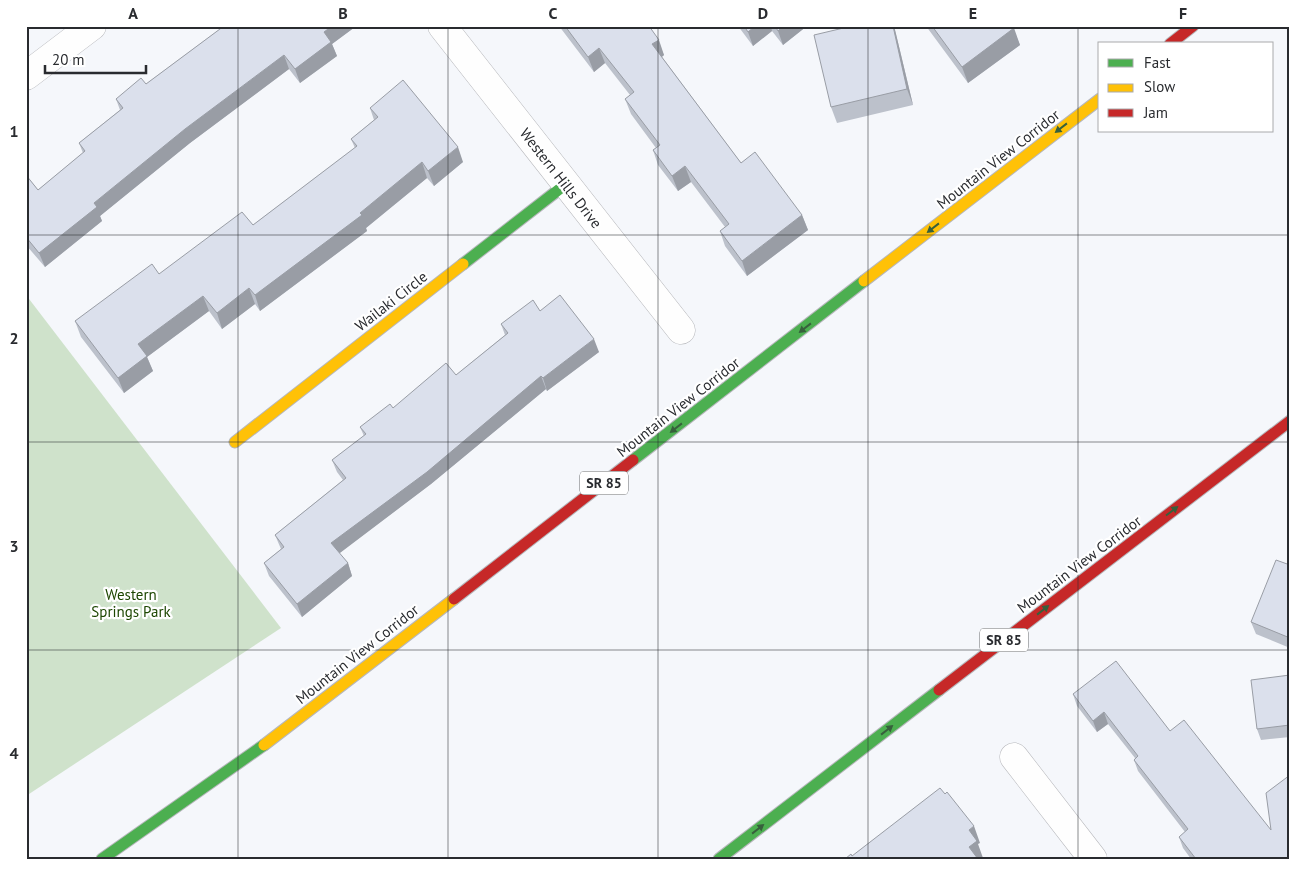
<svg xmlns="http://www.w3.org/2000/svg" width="1316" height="885" font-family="'PT Sans',sans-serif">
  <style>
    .green { fill: #cfe2cb }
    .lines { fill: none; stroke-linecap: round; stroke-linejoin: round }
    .street-casing { stroke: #b6b7bb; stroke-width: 29 }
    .fast-casing { stroke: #b6b7bb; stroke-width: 13 }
    .slow-casing { stroke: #b6b7bb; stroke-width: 13 }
    .jam-casing { stroke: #b6b7bb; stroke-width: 13 }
    .street { stroke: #fefefe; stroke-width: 28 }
    .fast { stroke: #4caf50; stroke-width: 11 }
    .slow { stroke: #ffc107; stroke-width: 11 }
    .jam { stroke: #c62828; stroke-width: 11 }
    .wall { fill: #bcc1cb }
    .shaded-wall { fill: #999da5 }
    .building { fill: #dbe0ec; stroke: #999da5 }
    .oneway { fill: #37603c }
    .grid { fill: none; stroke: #292b2f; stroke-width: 1; stroke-opacity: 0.55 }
    .labels { text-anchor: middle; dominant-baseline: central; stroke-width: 4.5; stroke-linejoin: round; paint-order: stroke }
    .shield { fill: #fff; stroke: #696b6d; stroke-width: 1 }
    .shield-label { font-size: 14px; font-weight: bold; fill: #292b2f }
    .street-label { font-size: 15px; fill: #292b2f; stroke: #fff }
    .park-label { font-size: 15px; fill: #1c4600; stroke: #fff }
    .neatline { fill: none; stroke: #292b2f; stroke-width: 2 }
    .grid-label { font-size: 16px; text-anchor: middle; font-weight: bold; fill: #292b2f }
  </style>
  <rect width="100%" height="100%" fill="#f5f7fb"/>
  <!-- green -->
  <path class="green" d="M26,295L281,628L26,796Z"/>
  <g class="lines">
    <defs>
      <path id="street" d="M442,26L681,330
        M26,76L92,26
        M1014,757L1093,859"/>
      <path id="fast" d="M463,264L566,184
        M633,460L864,281
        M102,859L264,745
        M719,859L939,690"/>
      <path id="slow" d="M864,281L1100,99
        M235,442L463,264
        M264,745L454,599"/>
      <path id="jam" d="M1170,44L1193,26
        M454,599L633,460
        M939,690L1290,421"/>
    </defs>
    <!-- street casing -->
    <use href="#street" class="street-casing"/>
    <!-- fast casing -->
    <use href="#fast" class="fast-casing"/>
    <!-- slow casing -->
    <use href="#slow" class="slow-casing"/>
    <!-- jam casing -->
    <use href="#jam" class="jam-casing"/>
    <!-- street -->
    <use href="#street" class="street"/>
    <!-- fast -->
    <use href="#fast" class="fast"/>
    <!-- slow -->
    <use href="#slow" class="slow"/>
    <!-- jam -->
    <use href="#jam" class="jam"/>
  </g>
  <!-- wall -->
  <path class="wall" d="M224,26H355V27L332,44L337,56L300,83L289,69L190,143L100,216L102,221L45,267L26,245V175L38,190L83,153L79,143L120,110L116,99L146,84Z
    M559,26H649L664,55L662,57L741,163L802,215L808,230L747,276L725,246L720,231L725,227L691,182L678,191L658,165L653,150L656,148L631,114L625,99L630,95L605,63L594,72Z
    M738,26H807L783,45L772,31L753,46Z
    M852,26H894L896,34L913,105L837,123L831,107Z
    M926,26H1012L1020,45L968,83Z
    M370,108L463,162L434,186L427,178L366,228L367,231L260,311L255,304L222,329L209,311L147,357L153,371L124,393L81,337L75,321L159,274L253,225L355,148L351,139L374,120Z
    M540,311L599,352L547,391L546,389L431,484L339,553L348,563L352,576L302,617L269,576L264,563L281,549L275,535L343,480L337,472L332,460L364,436L360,427L393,408L456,375L505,335L501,324Z
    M1290,565V648L1256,634L1251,622Z
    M1290,675V737L1261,740L1257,729Z
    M1073,694L1170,731L1290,859H1191L1183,848L1179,837L1185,832L1138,771L1134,760L1135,758L1108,724L1097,732L1077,706Z"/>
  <!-- shaded-wall -->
  <path class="shaded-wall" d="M332,26H355V27L332,44L337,56L300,83L295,69L324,32Z
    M755,26H771L772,31L753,46L748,32Z
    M783,26H807L783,45L778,31Z
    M893,26H894L896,34L913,105L907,89Z
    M1014,28L1020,45L968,83L962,67Z
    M659,40L664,55L658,60L652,44Z
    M599,48L605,63L594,72L588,57Z
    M284,55L289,69L190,143L100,216L102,221L45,267L39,253L94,203L185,129Z
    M458,147L463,162L434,186L428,171Z
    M422,162L427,178L366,228L367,231L260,311L255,295L360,213Z
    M685,166L691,182L678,191L672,176Z
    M802,215L808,230L747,276L742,261Z
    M249,288L255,304L222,329L217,313Z
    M203,296L209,311L147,357L153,371L124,393L118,378L138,344Z
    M594,339L599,352L547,391L543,378Z
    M541,376L546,389L431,484L336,556L331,543Z
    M348,563L352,576L302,617L297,604Z
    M1104,712L1108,724L1097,732L1093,721Z
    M974,826L980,843L978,844L983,858L982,859H974L969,847V830Z"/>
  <!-- building -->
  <path class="building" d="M224,26H332L324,32L331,42L295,69L284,55L185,129L94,203L97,207L39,253L26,237V175L38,190L85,151L79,143L123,108L116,99L141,78L146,84Z
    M565,26H649L659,40L652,44L741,163L755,152L802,215L742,261L720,231L729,224L685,166L672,176L653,150L660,145L625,99L634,92L599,48L588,57Z
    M744,26H755L748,32Z
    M775,26H783L778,31Z
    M852,26H893L907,89L831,107L814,35Z
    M932,26H1012L1014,28L962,67Z
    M403,80L458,147L428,171L422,162L360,213L362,215L255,295L249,288L217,313L203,296L138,344L147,356L118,378L75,321L152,264L159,274L242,212L253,225L357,146L351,139L378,117L370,108Z
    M560,295L594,339L543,378L541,376L427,472L331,543L348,563L297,604L264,563L284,547L275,535L346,478L332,460L366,434L360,427L390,404L393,408L446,363L456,375L508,333L501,324L533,300L540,311Z
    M1276,560L1290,565V638L1251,622Z
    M1116,661L1170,731L1184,720L1271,830L1266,793L1290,775V859H1196L1179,837L1188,829L1134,760L1138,756L1104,712L1093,721L1073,694Z
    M1290,675V725L1257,729L1251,680Z
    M940,788L945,794L947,792L974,826L969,830L977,841L969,847L978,859H845L851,854L852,856Z"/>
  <!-- one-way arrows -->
  <defs><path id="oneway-solid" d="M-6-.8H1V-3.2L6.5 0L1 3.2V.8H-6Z" transform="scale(1.25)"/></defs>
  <g class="oneway">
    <use href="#oneway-solid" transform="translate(1061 128) rotate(142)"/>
    <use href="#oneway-solid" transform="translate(933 228) rotate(142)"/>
    <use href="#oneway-solid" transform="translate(805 328) rotate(142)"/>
    <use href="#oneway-solid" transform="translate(676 428) rotate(142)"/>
    <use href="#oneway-solid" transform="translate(1172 511) rotate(-37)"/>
    <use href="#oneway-solid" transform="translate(1043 610) rotate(-38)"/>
    <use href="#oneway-solid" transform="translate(887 730) rotate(-38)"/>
    <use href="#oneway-solid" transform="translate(758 829) rotate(-38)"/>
  </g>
  <!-- grid -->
  <path class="grid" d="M238,26V859M448,26V859M658,26V859M868,26V859M1078,26V859M26,235H1290M26,442H1290M26,650H1290"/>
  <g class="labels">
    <!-- shield labels -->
    <g class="shield">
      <rect x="580" y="471.5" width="48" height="23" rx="4"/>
      <rect x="980" y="628.5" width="48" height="23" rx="4"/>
    </g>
    <g class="shield-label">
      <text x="604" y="483">SR 85</text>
      <text x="1004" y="640">SR 85</text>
    </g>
    <!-- street labels -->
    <g class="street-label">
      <text transform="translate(998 159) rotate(-38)">Mountain View Corridor</text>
      <text transform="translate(561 178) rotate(52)">Western Hills Drive</text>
      <text transform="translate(391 301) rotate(-38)">Wailaki Circle</text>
      <text transform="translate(678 407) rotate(-38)">Mountain View Corridor</text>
      <text transform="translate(1079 564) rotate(-37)">Mountain View Corridor</text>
      <text transform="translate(357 654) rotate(-38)">Mountain View Corridor</text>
    </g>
    <!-- park labels -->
    <g class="park-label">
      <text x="131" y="594">Western<tspan x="131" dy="17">Springs Park</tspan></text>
    </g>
  </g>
  <!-- border -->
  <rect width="1316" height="885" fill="none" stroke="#ffffff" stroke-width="55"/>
  <!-- legend -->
  <rect x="1098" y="42" width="175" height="90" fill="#ffffff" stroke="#a9aaac"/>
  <rect x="1108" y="59" width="25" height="8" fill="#4caf50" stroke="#a9aaac"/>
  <text x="1144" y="68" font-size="15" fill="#292b2f">Fast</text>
  <rect x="1108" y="84" width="25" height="8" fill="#ffc107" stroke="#a9aaac"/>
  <text x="1144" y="92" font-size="15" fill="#292b2f">Slow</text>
  <rect x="1108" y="109" width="25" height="8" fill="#c62828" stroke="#a9aaac"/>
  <text x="1144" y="118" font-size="15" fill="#292b2f">Jam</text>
  <!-- scale -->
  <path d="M45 65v8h101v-8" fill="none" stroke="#292b2f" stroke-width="2.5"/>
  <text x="52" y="65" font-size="15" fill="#292b2f" stroke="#ffffff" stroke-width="4" paint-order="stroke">20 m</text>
  <rect x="28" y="28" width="1260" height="830" class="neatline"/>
  <g class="grid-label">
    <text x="133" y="19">A</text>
    <text x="343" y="19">B</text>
    <text x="553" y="19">C</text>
    <text x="763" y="19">D</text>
    <text x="973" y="19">E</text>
    <text x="1183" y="19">F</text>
    <text x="14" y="137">1</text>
    <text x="14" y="344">2</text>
    <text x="14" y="552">3</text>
    <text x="14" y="759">4</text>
  </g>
</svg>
